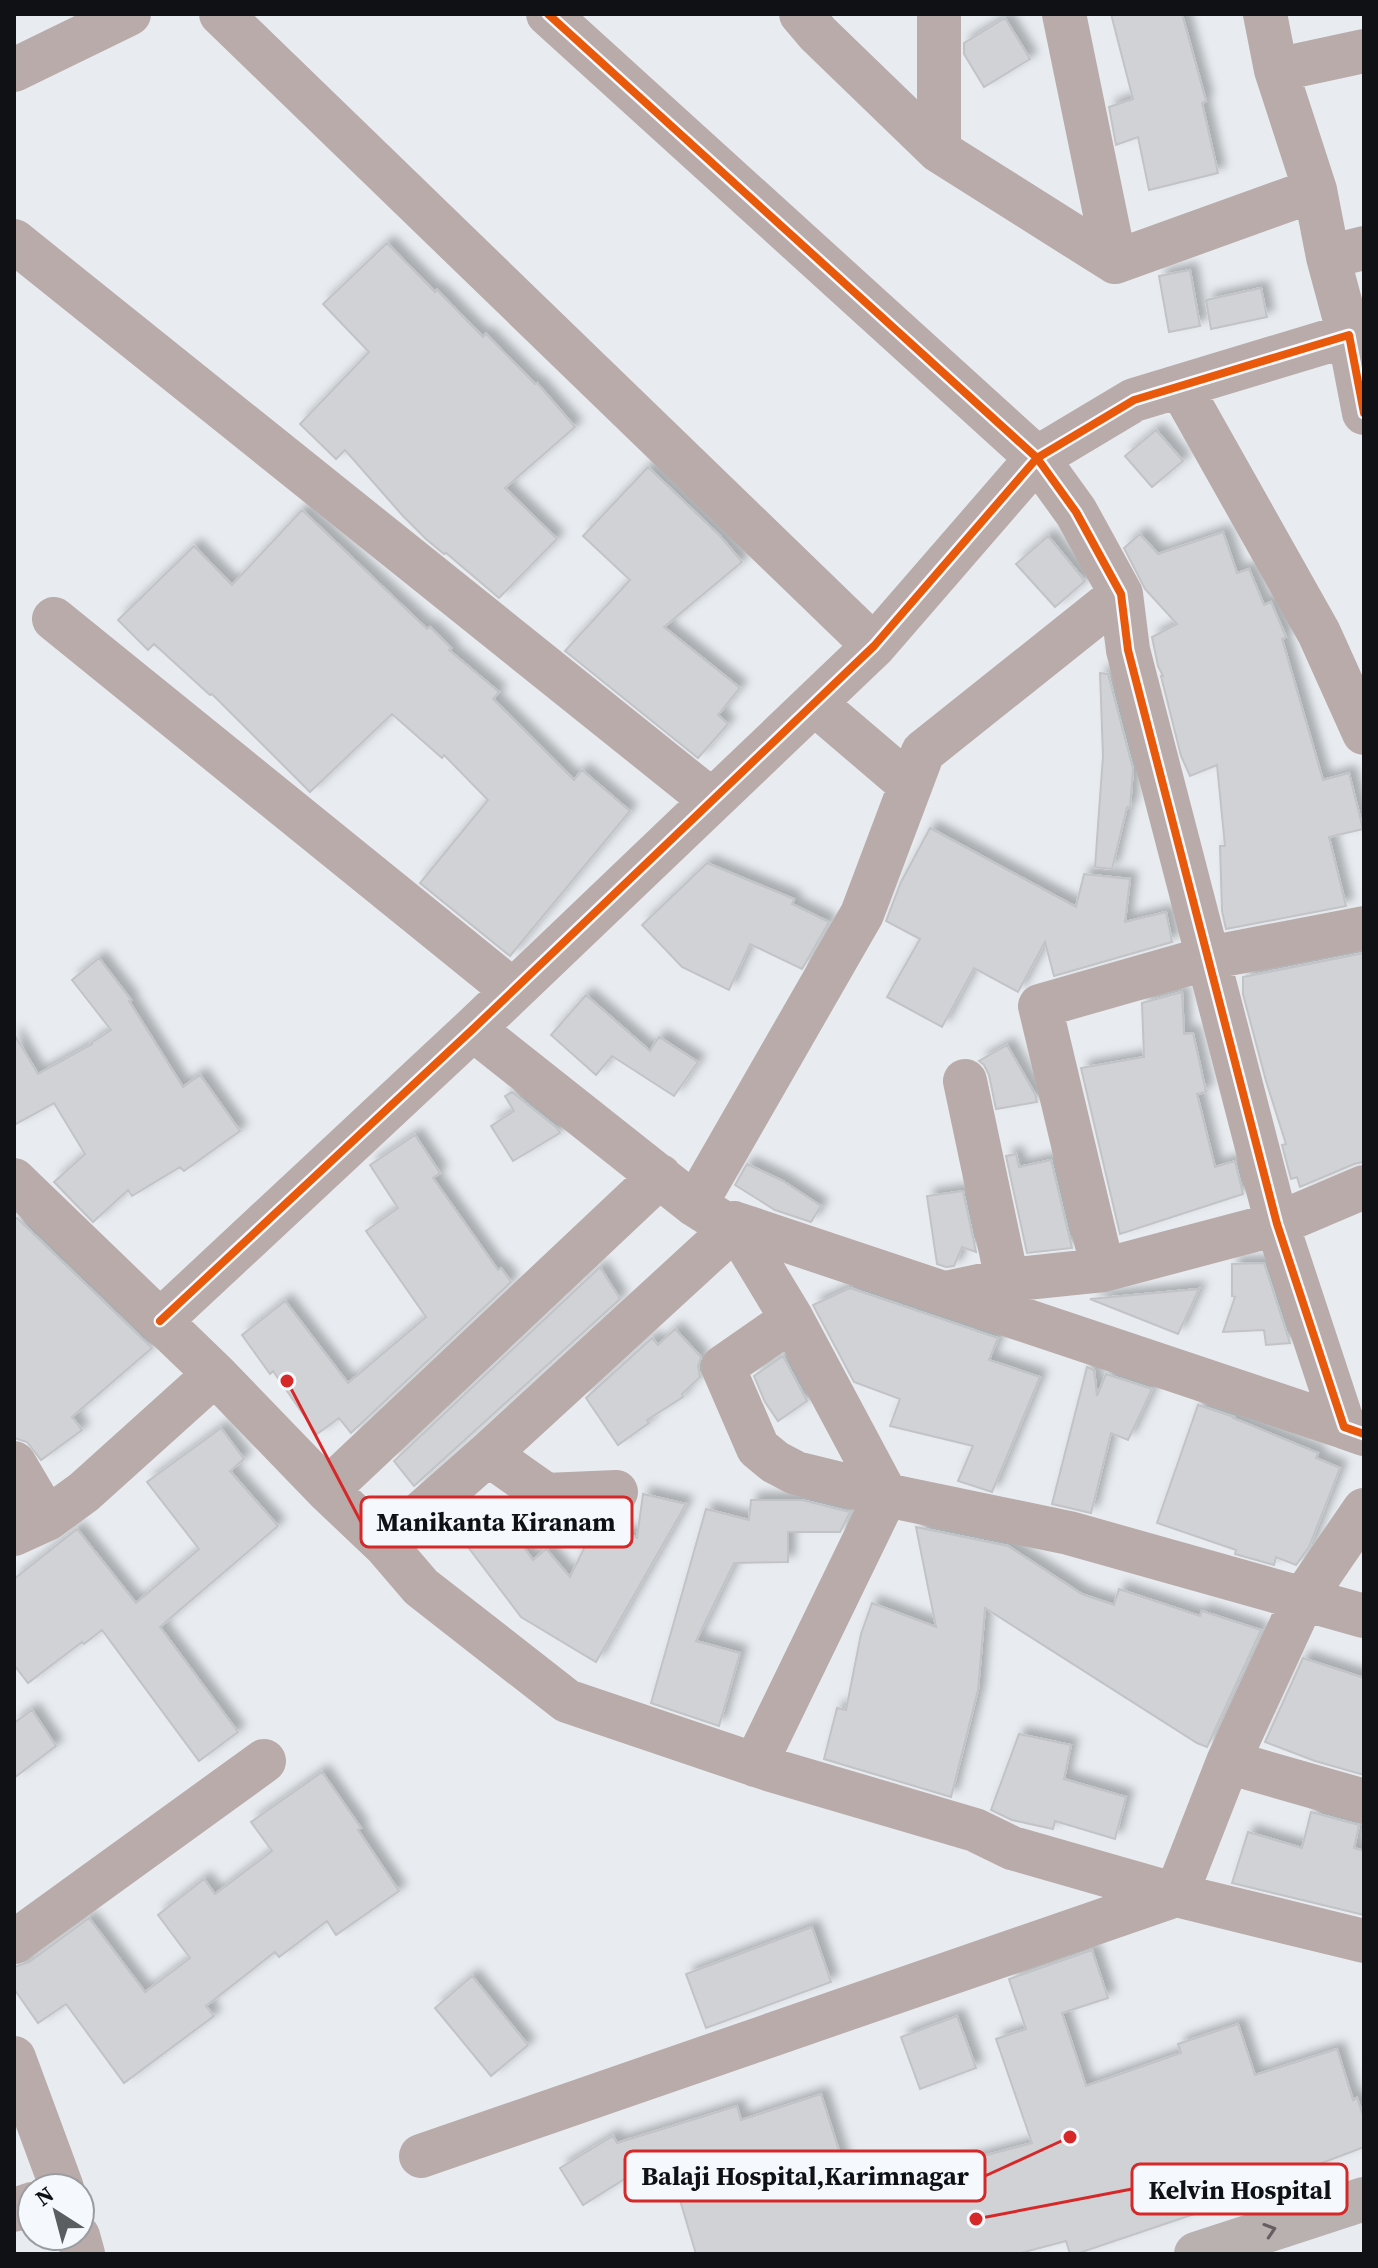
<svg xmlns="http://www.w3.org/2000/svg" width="1378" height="2268" font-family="'Source Serif 4',serif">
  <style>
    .building { fill: #d1d2d6; stroke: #c2c3c7; stroke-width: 2; filter: url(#shadow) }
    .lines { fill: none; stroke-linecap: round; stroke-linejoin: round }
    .minor { stroke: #b8aba9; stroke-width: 44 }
    .highway { stroke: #b9b0b0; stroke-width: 44 }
    .cycleway-casing { stroke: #f5f9fe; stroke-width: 13 }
    .cycleway { stroke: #e8590c; stroke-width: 8 }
    .oneway { stroke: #646062 }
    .leader { fill: none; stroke: #d62828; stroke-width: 3 }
    .callout-dot { fill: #d62828; stroke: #f5f9fe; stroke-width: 3 }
    .callout { fill: #f5f9fe; stroke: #d62828; stroke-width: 3 }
    .callout-label { font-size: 26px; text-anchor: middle; font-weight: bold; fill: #0f1114 }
  </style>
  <defs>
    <filter id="shadow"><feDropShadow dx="7" dy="-7" stdDeviation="4" flood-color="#0004"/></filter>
  </defs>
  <rect width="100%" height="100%" fill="#e8ecf0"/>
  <!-- building -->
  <path class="building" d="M1111,14H1182L1206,101L1202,103L1218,173L1149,190L1138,137L1116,145L1109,107L1133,99Z
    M1005,18L1030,59L984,87L964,54V43Z
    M387,243L435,292L437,290L483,337L486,334L535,384L537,383L575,427L505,488L557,539L499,598L446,553L444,554L426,539L403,516L345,450L336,459L300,424L369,352L323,304Z
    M1190,270L1200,326L1169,332L1159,276Z
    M1261,288L1267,317L1211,329L1206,300Z
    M1156,430L1183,461L1152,487L1125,456Z
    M648,467L720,536L742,562L664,627L740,688L718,715L728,724L698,758L565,651L630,580L583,536Z
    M302,510L427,629L430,627L451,648L449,650L499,692L493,699L574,780L582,770L630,811L510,956L420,883L488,800L444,755L442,758L392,714L310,792L212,694L210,695L154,644L148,650L118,620L194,546L232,585Z
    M1223,532L1237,573L1249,569L1264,605L1271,602L1286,637L1282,639L1323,780L1349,773L1363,829L1329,837L1346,906L1226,929L1222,911L1220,846H1225L1217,765L1190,776L1181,756L1161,676H1163L1158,666L1152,637L1177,624L1145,589L1124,548L1140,534L1158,554Z
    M1048,536L1085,581L1055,607L1016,564Z
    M1100,673L1108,674L1133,769L1130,808L1127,807L1112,869L1095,867L1103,756Z
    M930,828L1076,907L1084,874L1130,879L1125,922L1166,912L1172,942L1054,976L1045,942L1018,992L974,968L942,1027L887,997L920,939L886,921L901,882Z
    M707,863L794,899L792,904L829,922L802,969L750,944L729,990L682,967L642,925Z
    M1364,953V1162L1354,1164L1300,1187L1297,1177L1291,1179L1282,1145L1286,1144L1266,1081L1243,994V977Z
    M99,958L131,1000L129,1001L183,1087L200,1075L240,1131L184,1171L180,1167L132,1196L128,1190L93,1222L54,1182L85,1154L54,1103L14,1125V1034L38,1074L92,1044L91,1043L111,1030L72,980Z
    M1182,992L1184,1034L1193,1033L1206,1092L1197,1094L1215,1167L1235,1161L1243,1194L1120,1234L1081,1068L1144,1057L1142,1003Z
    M586,995L650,1051L659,1037L698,1062L674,1096L612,1056L596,1075L551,1035Z
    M1007,1045L1035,1094L1037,1102L996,1109L989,1075L984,1065L979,1061Z
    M512,1092L557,1128L560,1133L513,1161L491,1126L514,1111L505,1096Z
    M415,1135L440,1173L433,1178L498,1270L501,1268L511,1282L351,1433L339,1418L317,1434L273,1371L270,1374L242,1335L285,1301L348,1383L426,1317L366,1231L398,1208L370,1165Z
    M1016,1154L1019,1167L1051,1160L1072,1248L1027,1253L1006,1156Z
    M747,1164L783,1181L821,1206L811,1222L775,1210L735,1185Z
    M963,1191L976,1252L962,1247L954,1266L946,1267L937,1264L927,1196Z
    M17,1218L152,1348L72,1417L82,1430L41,1460L27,1442L14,1438V1220Z
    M1264,1263L1290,1343L1266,1345L1264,1330L1223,1332L1235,1297L1232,1296V1264Z
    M600,1267L620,1299L414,1486L394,1461Z
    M850,1288L998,1338L989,1360L1040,1377L992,1492L958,1481L973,1446L890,1426L900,1399L854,1382L813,1305Z
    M1199,1289L1178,1334L1090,1299Z
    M675,1329L701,1357L698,1366L700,1377L682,1394L683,1397L647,1420L649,1423L618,1445L586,1398L652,1338L658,1345Z
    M783,1356L807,1401L778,1421L765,1402L754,1376Z
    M1087,1367L1094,1370L1097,1396L1106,1374L1152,1389L1128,1440L1111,1433L1091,1513L1052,1504Z
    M1198,1405L1234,1417L1233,1418L1318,1453L1316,1458L1340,1468L1309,1547L1296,1565L1276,1557L1274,1565L1235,1554L1236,1550L1157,1523Z
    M221,1428L244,1459L230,1471L278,1526L160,1627L238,1732L199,1761L102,1630L84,1644L82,1642L28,1683L14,1665V1579L77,1529L136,1603L199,1549L147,1482Z
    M643,1494L686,1504L596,1662L521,1617L468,1547L504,1520L533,1560L546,1549L570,1577L598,1520L637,1538Z
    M751,1500H802L850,1512L840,1532H788V1562L734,1563L696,1641L740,1653L719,1726L651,1703L706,1509L749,1520Z
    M916,1527L1008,1546L1082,1594L1114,1605L1119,1589L1200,1616L1202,1611L1261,1630L1207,1747L1197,1743L985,1608L978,1690L951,1797L824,1759L837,1708L846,1710L861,1634L872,1603L936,1627Z
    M1303,1658L1364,1678V1775L1315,1761L1265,1742Z
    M32,1710L56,1746L14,1778V1723Z
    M1019,1734L1071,1745L1064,1779L1126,1797L1115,1839L1055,1821L1053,1829L1012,1820L991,1810Z
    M322,1772L361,1828L358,1830L399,1891L336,1935L327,1921L279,1957L275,1952L206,2006L214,2016L124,2083L66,2004L38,2023L14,1989V1967L29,1962L89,1918L145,1992L190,1958L158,1915L204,1879L215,1894L272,1851L251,1822Z
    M1311,1812L1359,1825L1354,1848L1364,1851V1915L1232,1883L1248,1832L1302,1848Z
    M812,1927L831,1982L706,2028L686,1974Z
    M1092,1950L1108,1998L1062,2013L1086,2086L1181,2053L1178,2044L1238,2024L1255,2075L1337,2049L1353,2100L1357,2098L1364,2118V2147L1293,2174L1209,2199L1212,2208L1076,2254H1070L1066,2241L1017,2254H696L666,2153L583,2205L560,2168L613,2136L617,2143L737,2106L741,2120L821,2094L852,2192L926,2168L927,2171L1032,2143L996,2039L1026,2029L1009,1979Z
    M472,1976L528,2045L491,2076L435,2008Z
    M957,2016L976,2068L920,2089L901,2037Z"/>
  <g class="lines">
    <!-- minor -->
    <path class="minor" d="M221,14L874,646
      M548,14L1037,458L1076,512L1121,594L1128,650L1277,1224L1344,1427L1364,1434
      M801,14L818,34L939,151L1115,262
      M939,14V151
      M1064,14L1115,262
      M1265,14L1276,70L1315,190L1328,257L1349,335
      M14,70L129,14
      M1276,70L1364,51
      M14,241L711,800
      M1328,257L1364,248
      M1115,262L1315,190
      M1180,386L1319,633L1364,733
      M54,619L512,990
      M814,703L910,785
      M473,1029L695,1205L733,1229L734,1223L1344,1427
      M965,1081L1007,1280
      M14,1180L215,1374L327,1490L385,1545L421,1587L567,1701L768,1769L975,1830L1012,1848L1176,1895L1364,1941
      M695,1205L862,914L923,752L1121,594
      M734,1223L792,1319L886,1495L1069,1533L1364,1616
      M1103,1270L1040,1006L1208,958L1364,928
      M946,1293L1007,1280L1103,1270L1277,1224L1364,1187
      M160,1321L473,1029L874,646L1037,458L1134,400L1349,335L1364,413
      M488,1454L546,1495L616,1492
      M14,1463L47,1519
      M327,1490L660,1176
      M14,1534L47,1519L84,1492L215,1374
      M385,1545L488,1454L733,1229
      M1228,1762L1364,1801
      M755,1765L886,1495L796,1473L775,1462L758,1448L723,1367L792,1319
      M14,1942L264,1761
      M14,2058L62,2188
      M421,2156L1176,1895L1228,1762L1303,1599L1364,1510
      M14,2210L32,2204
      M78,2236L83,2254"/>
    <!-- highway -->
    <path class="highway" d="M1196,2254L1364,2199"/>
    <defs>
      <path id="cycleway" d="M548,14L1037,458L1076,512L1121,594L1128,650L1277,1224L1344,1427L1364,1434
        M160,1321L473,1029L874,646L1037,458L1134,400L1349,335L1364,413"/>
    </defs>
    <!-- cycleway casing -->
    <use href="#cycleway" class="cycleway-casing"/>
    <!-- cycleway -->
    <use href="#cycleway" class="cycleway"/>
  </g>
  <!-- one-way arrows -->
  <defs><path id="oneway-chevron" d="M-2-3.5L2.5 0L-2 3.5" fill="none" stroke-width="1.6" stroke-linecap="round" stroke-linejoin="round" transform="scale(2)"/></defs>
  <use class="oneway" href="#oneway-chevron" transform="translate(1270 2230) rotate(-18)"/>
  <!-- callouts -->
  <path class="leader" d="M287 1381L361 1522M1070 2137L985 2176M976 2219L1132 2189"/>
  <g class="callout-dot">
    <circle cx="287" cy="1381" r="8"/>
    <circle cx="1070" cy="2137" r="8"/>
    <circle cx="976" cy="2219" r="8"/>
  </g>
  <g class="callout">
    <rect x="361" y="1497" width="271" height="50" rx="8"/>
    <rect x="625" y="2151" width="360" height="50" rx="8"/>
    <rect x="1132" y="2164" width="215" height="50" rx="8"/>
  </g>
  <g class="callout-label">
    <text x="496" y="1531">Manikanta Kiranam</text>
    <text x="805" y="2185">Balaji Hospital,Karimnagar</text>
    <text x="1240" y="2199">Kelvin Hospital</text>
  </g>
  <!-- border -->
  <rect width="1378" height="2268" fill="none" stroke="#0f1114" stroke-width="32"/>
  <!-- north arrow -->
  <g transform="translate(56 2212) rotate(324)"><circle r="38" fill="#f5f9fe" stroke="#999ca0" stroke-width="2"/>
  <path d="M0-6L14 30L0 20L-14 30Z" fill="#5b5e61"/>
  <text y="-12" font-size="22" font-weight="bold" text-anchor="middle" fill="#0f1114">N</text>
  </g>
</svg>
